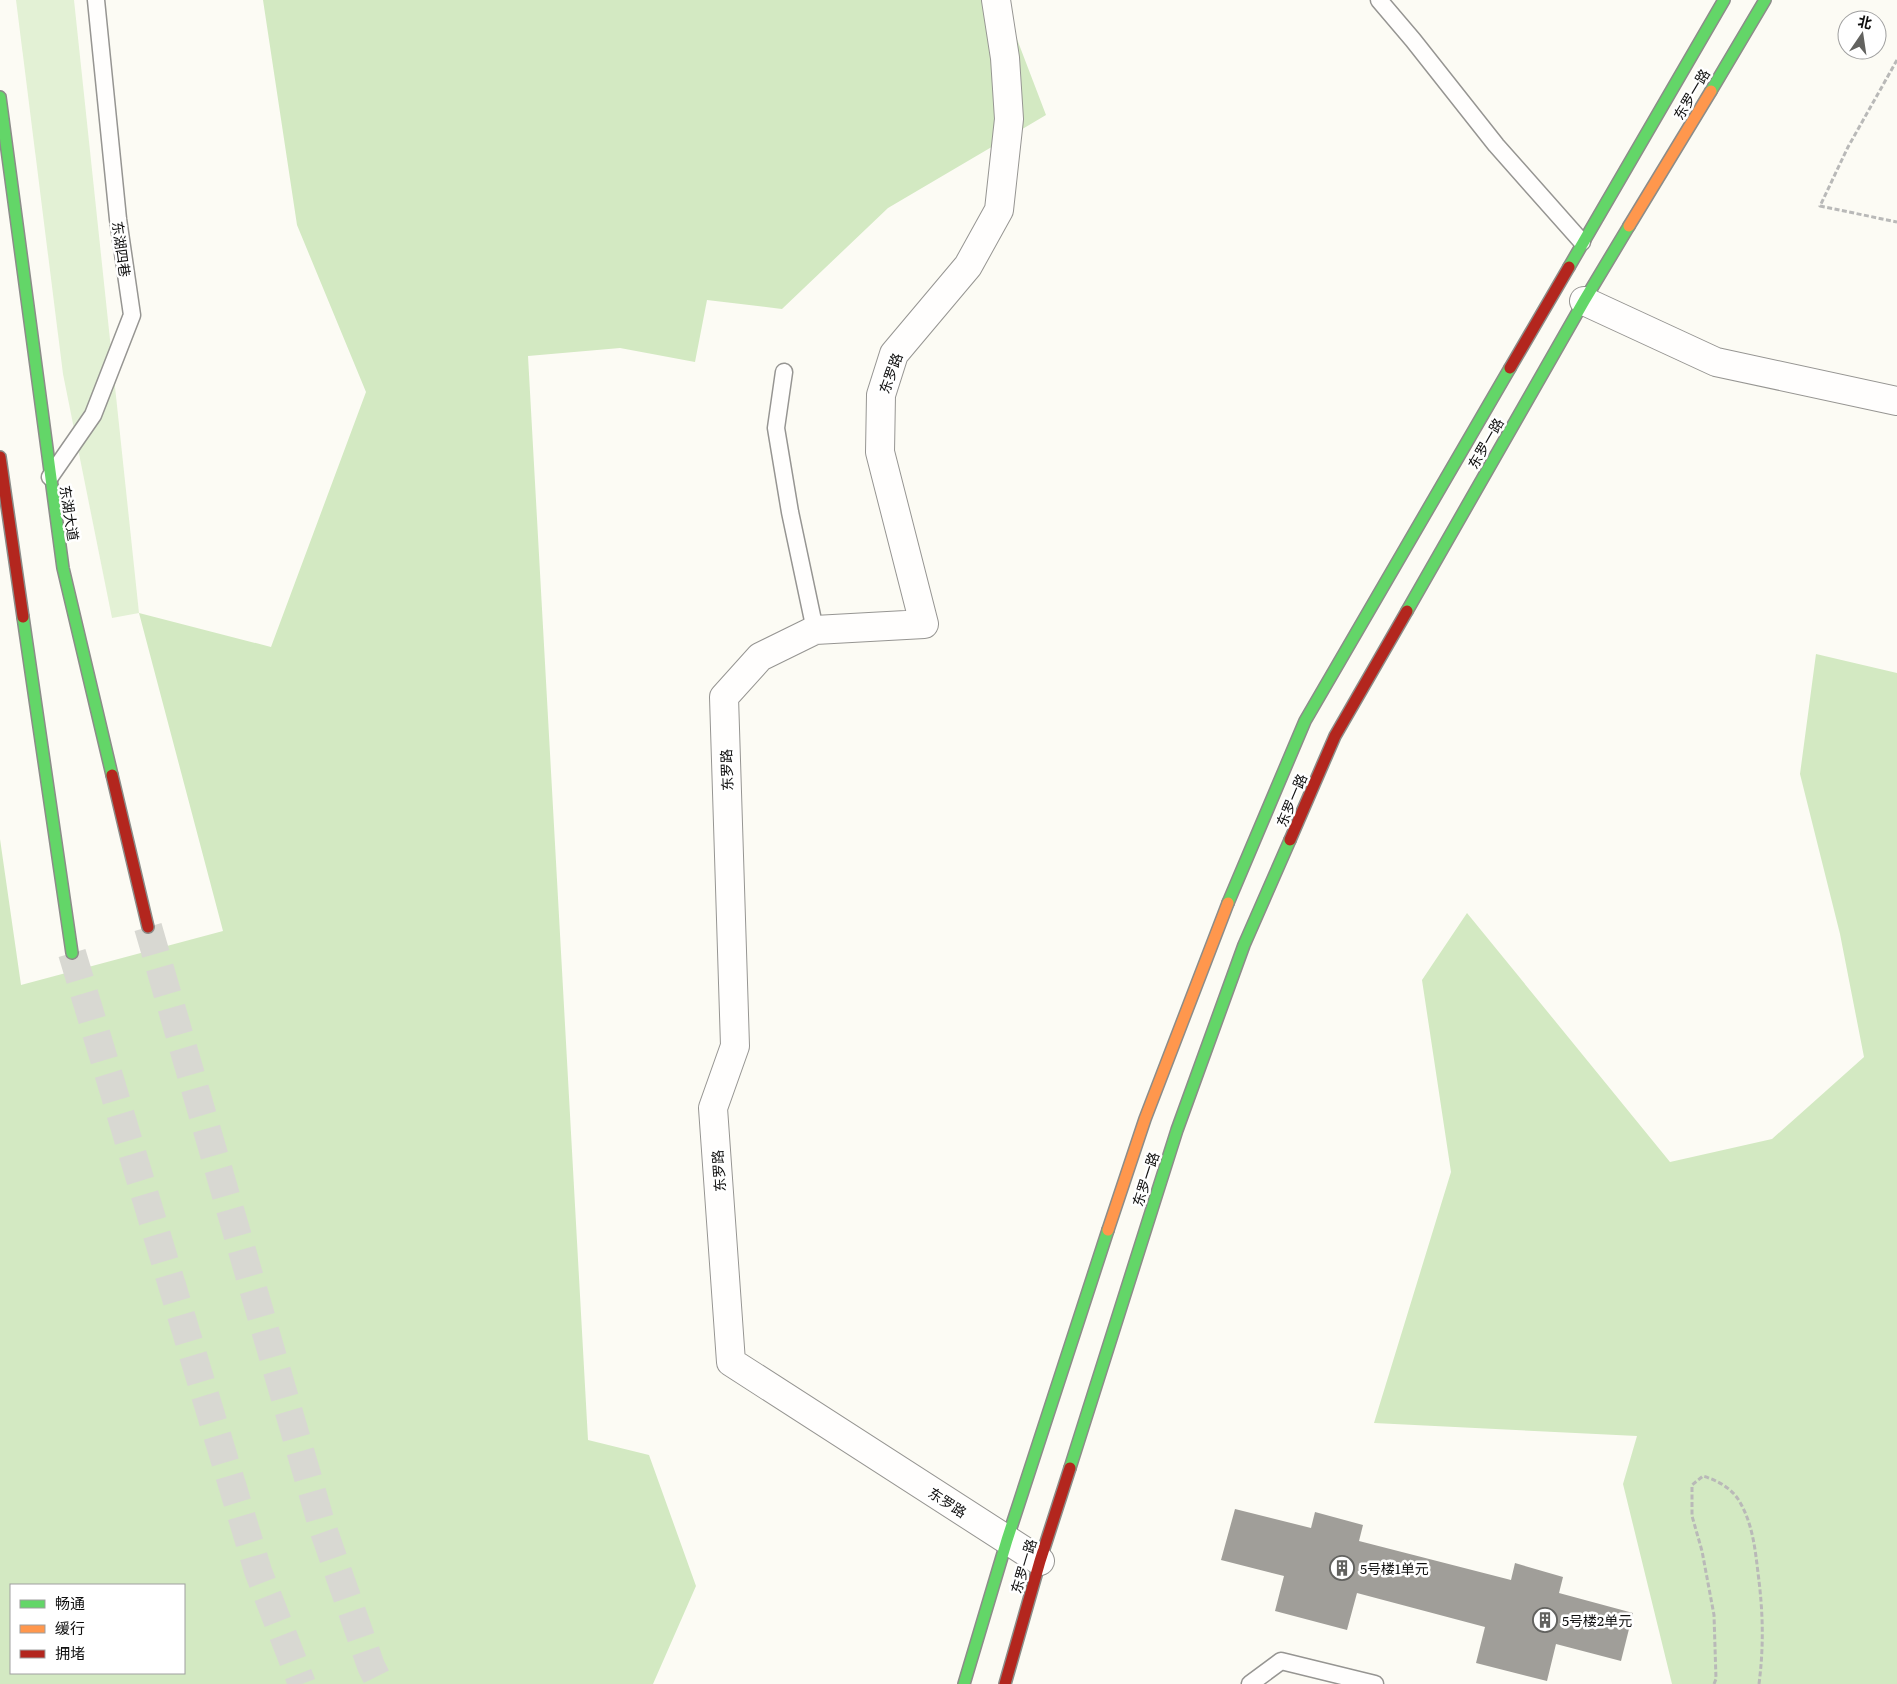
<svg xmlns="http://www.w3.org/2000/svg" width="1897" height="1684" font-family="Literata,'Noto Sans SC',serif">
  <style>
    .green { fill: #e3f1d5 }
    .forest { fill: #d3e9c2; fill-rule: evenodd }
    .building { fill: #a09e99 }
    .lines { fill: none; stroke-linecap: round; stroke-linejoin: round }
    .secondary-tunnel { stroke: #d8d8d2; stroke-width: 28; stroke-dasharray: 28 14; stroke-linecap: butt }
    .lane-casing { stroke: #969592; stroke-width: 19 }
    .street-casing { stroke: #969592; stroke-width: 30 }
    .fast-casing { stroke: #8c8c89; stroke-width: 14 }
    .slow-casing { stroke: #8c8c89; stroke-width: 14 }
    .jam-casing { stroke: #8c8c89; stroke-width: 14 }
    .path { stroke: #b9b9b8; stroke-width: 3; stroke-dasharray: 5 2.5; stroke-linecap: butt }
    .lane { stroke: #fffefd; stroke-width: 16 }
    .street { stroke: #fffefd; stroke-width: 28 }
    .fast { stroke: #63d668; stroke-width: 11 }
    .slow { stroke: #ff974d; stroke-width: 11 }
    .jam { stroke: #b3261e; stroke-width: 11 }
    .labels { text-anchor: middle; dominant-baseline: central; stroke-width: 5; stroke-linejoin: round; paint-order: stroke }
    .street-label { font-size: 14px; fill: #0f0f0f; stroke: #fff }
    .poi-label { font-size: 14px; fill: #0f0f0f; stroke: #fff; text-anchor: start }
  </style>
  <rect width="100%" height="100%" fill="#fcfbf4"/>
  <!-- green -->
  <path class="green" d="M16,0H74L139,613L112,618L63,374Z"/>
  <!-- forest -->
  <path class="forest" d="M263,0H1002L1046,115L888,208L782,309L707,300L695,362L620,348L528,356L588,1440L649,1455L696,1586L653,1684H0V839L21,985L223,931L139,613L271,647L366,392L297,225ZM11,1585H184V1673H11Z
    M1816,654L1897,673V1684H1672L1623,1484L1637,1436L1374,1423L1451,1172L1422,980L1467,913L1670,1162L1772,1139L1864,1057L1840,934L1800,774Z"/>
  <!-- building -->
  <path class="building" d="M1235,1509L1311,1528L1315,1512L1363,1525L1359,1541L1511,1580L1515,1563L1563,1577L1559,1593L1633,1613L1621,1661L1556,1644L1547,1681L1476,1663L1485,1627L1357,1593L1347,1630L1275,1611L1284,1576L1221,1560Z"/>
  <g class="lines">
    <!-- secondary-tunnel -->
    <path class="secondary-tunnel" d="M148,927L322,1526L371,1666L380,1684
      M72,953L258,1571L302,1684"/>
    <defs>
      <path id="lane" d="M1379,0L1413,40L1496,145L1582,242
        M784,372L776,428L790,512L815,630
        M50,477L93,415L132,315L118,219L96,0
        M1250,1684L1281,1661L1375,1684"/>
      <path id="street" d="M996,0L1005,58L1009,119L999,210L968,266L894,354L881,395L880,452L924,624L815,630L760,657L724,697L735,1046L713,1108L731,1362L1040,1561
        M1584,301L1716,362L1897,401"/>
      <path id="fast" d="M1711,91L1765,0
        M0,97L63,568L112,775
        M1569,267L1724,0
        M1407,611L1584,301L1629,226
        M23,617L72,953
        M1228,903L1305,721L1510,368
        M1070,1468L1177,1130L1244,945L1290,840
        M964,1684L1007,1540L1108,1230"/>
      <path id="slow" d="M1629,226L1711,91
        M1108,1230L1145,1119L1228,903"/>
      <path id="jam" d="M1510,368L1569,267
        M0,457L23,617
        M112,775L148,927
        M1290,840L1335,736L1407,611
        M1005,1684L1040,1561L1070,1468"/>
    </defs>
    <!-- lane casing -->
    <use href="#lane" class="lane-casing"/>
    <!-- street casing -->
    <use href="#street" class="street-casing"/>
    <!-- fast casing -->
    <use href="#fast" class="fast-casing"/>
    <!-- slow casing -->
    <use href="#slow" class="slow-casing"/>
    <!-- jam casing -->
    <use href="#jam" class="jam-casing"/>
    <!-- path -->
    <path class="path" d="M1897,60L1848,147L1820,206L1897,222
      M1714,1684L1716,1679L1714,1615L1702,1551L1692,1516V1485L1703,1476C1716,1480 1730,1487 1738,1499C1752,1521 1755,1547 1758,1573C1763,1611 1764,1645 1759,1684"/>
    <!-- lane -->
    <use href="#lane" class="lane"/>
    <!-- street -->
    <use href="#street" class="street"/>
    <!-- fast -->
    <use href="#fast" class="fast"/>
    <!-- slow -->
    <use href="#slow" class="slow"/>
    <!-- jam -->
    <use href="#jam" class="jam"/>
  </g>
  <!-- icons -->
  <defs>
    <symbol id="building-ring" viewBox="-11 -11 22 22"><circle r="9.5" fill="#fff" stroke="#62625f" stroke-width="1.5"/><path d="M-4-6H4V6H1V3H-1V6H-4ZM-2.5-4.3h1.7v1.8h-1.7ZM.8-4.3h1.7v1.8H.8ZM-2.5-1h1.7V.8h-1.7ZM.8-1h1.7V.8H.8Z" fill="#62625f"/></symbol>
  </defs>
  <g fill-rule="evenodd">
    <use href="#building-ring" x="1328" y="1554" width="28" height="28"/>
    <use href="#building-ring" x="1531" y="1606" width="28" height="28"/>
  </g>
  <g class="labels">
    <!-- street labels -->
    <g class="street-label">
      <text transform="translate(1691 94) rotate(-59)">东罗一路</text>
      <text transform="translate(122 249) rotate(82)">东湖四巷</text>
      <text transform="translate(890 373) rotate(-70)">东罗路</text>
      <text transform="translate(1485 443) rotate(-60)">东罗一路</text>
      <text transform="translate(70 513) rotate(81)">东湖大道</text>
      <text transform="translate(726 770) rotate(-92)">东罗路</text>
      <text transform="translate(1291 800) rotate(-67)">东罗一路</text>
      <text transform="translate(718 1171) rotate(-94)">东罗路</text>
      <text transform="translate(1145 1179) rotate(-72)">东罗一路</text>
      <text transform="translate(948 1502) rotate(33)">东罗路</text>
      <text transform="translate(1023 1566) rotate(-73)">东罗一路</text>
    </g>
    <!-- poi labels -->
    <g class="poi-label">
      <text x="1360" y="1568">5号楼1单元</text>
      <text x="1562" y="1620">5号楼2单元</text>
    </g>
  </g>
  <!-- legend -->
  <rect x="10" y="1584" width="175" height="90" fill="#ffffff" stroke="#9f9f9f"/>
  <rect x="20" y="1600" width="25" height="8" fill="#63d668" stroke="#9f9f9f"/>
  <text x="55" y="1609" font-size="15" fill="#0f0f0f">畅通</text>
  <rect x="20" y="1625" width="25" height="8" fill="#ff974d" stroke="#9f9f9f"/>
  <text x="55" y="1634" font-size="15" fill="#0f0f0f">缓行</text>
  <rect x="20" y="1650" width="25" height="8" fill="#b3261e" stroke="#9f9f9f"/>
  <text x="55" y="1659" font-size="15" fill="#0f0f0f">拥堵</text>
  <!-- north arrow -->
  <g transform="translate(1862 35) rotate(13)"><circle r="24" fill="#ffffff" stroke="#9f9f9f"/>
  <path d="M0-4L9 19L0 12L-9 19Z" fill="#62625f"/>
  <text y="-8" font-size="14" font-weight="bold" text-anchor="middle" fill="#0f0f0f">北</text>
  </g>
</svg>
